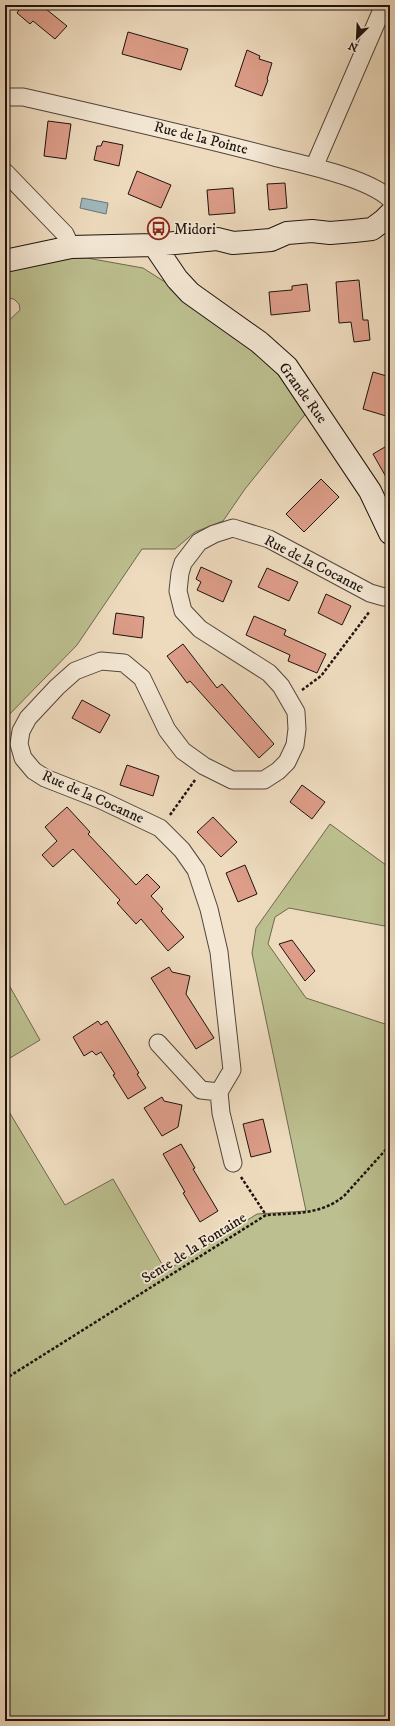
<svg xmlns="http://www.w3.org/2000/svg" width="395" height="1726" font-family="'IM FELL DW Pica',serif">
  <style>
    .green { fill: #bcbf8f; stroke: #6d694e }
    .water { fill: #9fb8bd; stroke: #6b7677 }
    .building { fill: #dd9d89; stroke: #1e130e }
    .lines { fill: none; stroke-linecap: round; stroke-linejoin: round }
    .street-casing { stroke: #52453a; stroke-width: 19 }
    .secondary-casing { stroke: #1e130e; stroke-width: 24 }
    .path { stroke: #1e130e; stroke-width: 2.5; stroke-dasharray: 3 2; stroke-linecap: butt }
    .street { stroke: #f4e8d5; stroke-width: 17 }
    .secondary { stroke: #f4e8d5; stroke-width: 22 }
    .labels { text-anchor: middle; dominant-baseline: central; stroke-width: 3.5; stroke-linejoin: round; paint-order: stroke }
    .street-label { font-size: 15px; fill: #1e130e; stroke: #f4e8d5 }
    .poi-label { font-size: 15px; fill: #1e130e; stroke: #f4e8d5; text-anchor: start }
  </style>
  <rect width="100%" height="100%" fill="#eedbbe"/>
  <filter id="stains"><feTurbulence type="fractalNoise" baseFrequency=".005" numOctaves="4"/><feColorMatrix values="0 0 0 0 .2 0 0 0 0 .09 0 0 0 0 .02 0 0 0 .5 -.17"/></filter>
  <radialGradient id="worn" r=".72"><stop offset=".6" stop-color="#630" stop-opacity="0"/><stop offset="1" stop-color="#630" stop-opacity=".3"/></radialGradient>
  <!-- green -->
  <path class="green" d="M64,258H87L143,268L165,282L270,364L307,412L245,489L223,521L195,532L175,549H142L77,645L5,719V324L20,310L19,304L14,299L5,298V271Z
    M330,824L390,868V927L289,908L275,917L268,944L306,998L385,1024L390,1020V1721H5V1105L65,1205L113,1179L166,1271L257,1214L306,1211L252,953L256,928Z
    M5,978L40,1040L5,1061Z"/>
  <!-- water -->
  <path class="water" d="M82,198L108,203L106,214L80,208Z"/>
  <!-- building -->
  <path class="building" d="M22,5H41L67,26L55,39L33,21L30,24L17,13Z
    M128,32L188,49L181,70L122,54Z
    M247,50L260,56L259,59L272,63L267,79L268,80L262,96L235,86Z
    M48,121L71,124L66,159L44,156Z
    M103,141L123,145L119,166L94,160L97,146H101Z
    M137,171L171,185L161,208L128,194Z
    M285,183L287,208L269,210L267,184Z
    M233,188L235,213L209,215L207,190Z
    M359,280L363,320H368L370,340L354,342L351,322L339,323L336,282Z
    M307,284L310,311L271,315L269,292L292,290V286Z
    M373,372L390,377V404L386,416L363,409Z
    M390,444V484L373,454Z
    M321,479L339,497L304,532L286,514Z
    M201,567L232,581L223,602L197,590L201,582L196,579Z
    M267,568L298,582L289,601L258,587Z
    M326,594L351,606L342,625L318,613Z
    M116,613L144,617L142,638L113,634Z
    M254,616L286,630L284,635L326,654L317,673L288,661L290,655L246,635Z
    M183,644L217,688L222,684L274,744L259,758L190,681L187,683L167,656Z
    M82,700L110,715L100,733L72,718Z
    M127,765L159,776L153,796L120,785Z
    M302,785L325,802L312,819L290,802Z
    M67,807L90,832L88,834L136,885L147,874L160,887L151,896L163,909L161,911L184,937L168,951L141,919L136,924L117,903L120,900L73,849L53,867L42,855L57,841L45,827Z
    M213,817L237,842L221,857L197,832Z
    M245,865L257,894L238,902L226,873Z
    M292,940L315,971L305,981L279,944Z
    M169,967L172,972L190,976L186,994L214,1038L196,1049L151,978Z
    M98,1021L101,1025L107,1021L139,1073L137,1074L146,1088L128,1099L113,1075L115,1074L101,1052L96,1055L92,1051L84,1056L73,1037Z
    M162,1097L164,1101L182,1105L178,1127L162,1136L144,1108Z
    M263,1119L271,1152L251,1157L243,1124Z
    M181,1144L195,1168L193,1169L218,1211L200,1222L183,1193L185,1192L163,1154Z"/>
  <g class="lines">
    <defs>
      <path id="street" d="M5,97H23C107,116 191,135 274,157C305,165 368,178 390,199
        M314,167L384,5
        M5,172L65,234L71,247
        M158,1043L201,1090L219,1092L221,1113L233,1163
        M219,1092L232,1070L219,952L209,909L196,870L182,850L160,828L101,800L45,778L34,771L23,758L19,744L21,731L28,718L57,687L75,671L101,661L124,663L142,678L167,730L183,751L204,766L232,780H264L278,771L287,762L295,745L297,729L296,712L281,686L269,673L200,629L183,611L178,591L180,573L183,563L199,542L214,534L233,528L269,539L370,593L384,597H390"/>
      <path id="secondary" d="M154,245L177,279L190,293L259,342L287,367L370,491L390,533
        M5,261L71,247L154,245L217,239L233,243L271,240L287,233L312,231L330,233L354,231L372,229L384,220L390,214"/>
    </defs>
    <!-- street casing -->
    <use href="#street" class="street-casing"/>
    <!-- secondary casing -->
    <use href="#secondary" class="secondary-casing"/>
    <!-- path -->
    <path class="path" d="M302,690L321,676L370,611
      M170,815L195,780
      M241,1177L266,1215
      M5,1379L266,1215C294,1213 321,1215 344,1196L390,1145"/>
    <!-- street -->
    <use href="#street" class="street"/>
    <!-- secondary -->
    <use href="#secondary" class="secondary"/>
  </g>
  <!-- icons -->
  <defs>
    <symbol id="bus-ring" viewBox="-11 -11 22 22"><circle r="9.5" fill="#f4e8d5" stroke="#8f2418" stroke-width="1.5"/><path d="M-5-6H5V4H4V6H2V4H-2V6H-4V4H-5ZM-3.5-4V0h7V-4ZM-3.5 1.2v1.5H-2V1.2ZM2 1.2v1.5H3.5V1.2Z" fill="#8f2418"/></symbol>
  </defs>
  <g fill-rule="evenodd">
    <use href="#bus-ring" x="146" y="216" width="25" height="25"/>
  </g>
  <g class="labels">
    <!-- street labels -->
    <g class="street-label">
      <text transform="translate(201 138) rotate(14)">Rue de la Pointe</text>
      <text transform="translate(303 393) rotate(54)">Grande Rue</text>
      <text transform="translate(314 564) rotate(27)">Rue de la Cocanne</text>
      <text transform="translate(93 797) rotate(24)">Rue de la Cocanne</text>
      <text transform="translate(194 1248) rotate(-32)">Sente de la Fontaine</text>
    </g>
    <!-- poi labels -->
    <g class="poi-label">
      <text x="174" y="229">Midori</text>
    </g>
  </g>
  <!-- margin -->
  <rect width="395" height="1726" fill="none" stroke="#eedbbe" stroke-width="20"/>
  <rect x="6" y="6" width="383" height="1714" fill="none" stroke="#1e130e" stroke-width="2"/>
  <rect x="10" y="10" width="375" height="1706" fill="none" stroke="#1e130e"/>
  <!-- north arrow -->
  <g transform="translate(357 38) rotate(204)" stroke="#f4e8d5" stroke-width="3" paint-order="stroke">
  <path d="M0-3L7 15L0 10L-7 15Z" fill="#1e130e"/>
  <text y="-6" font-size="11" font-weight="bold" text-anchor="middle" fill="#1e130e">N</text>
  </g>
  <rect width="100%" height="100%" filter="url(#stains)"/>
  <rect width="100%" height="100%" fill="url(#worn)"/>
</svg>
